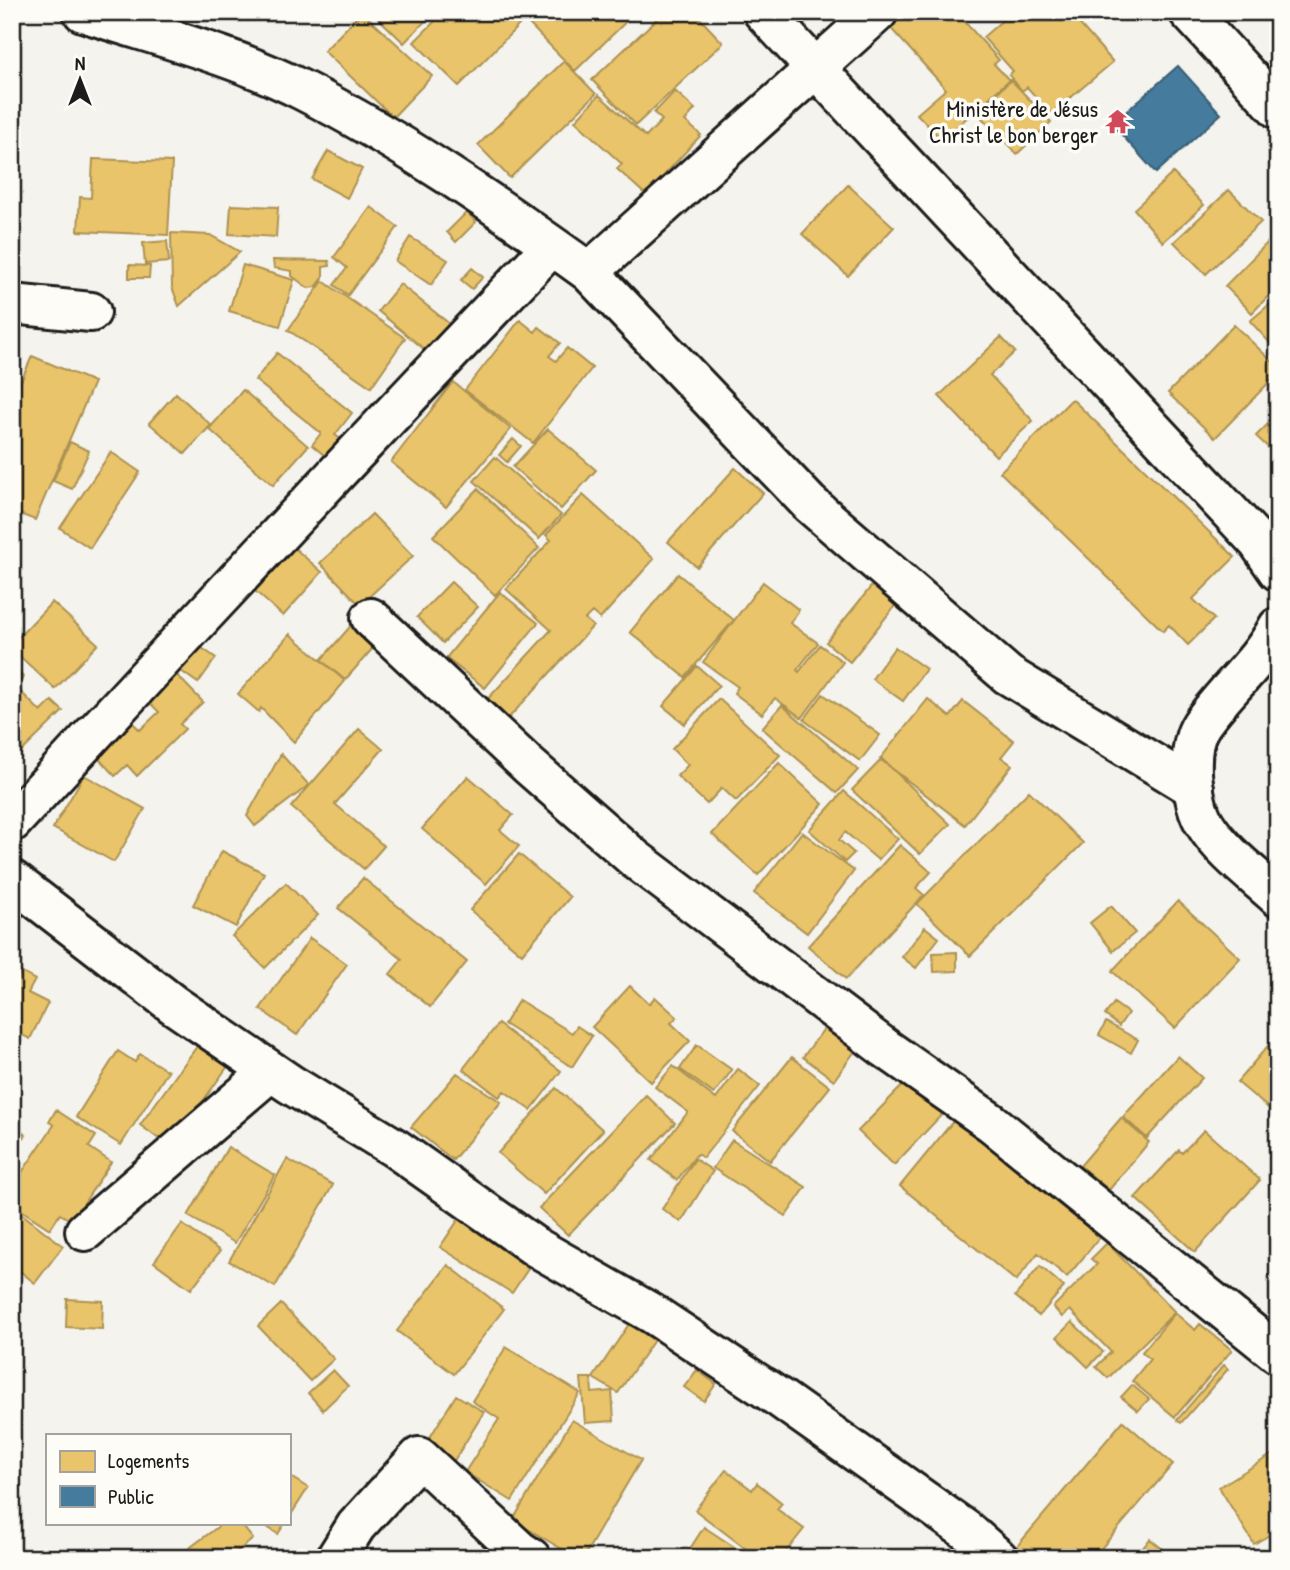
<svg xmlns="http://www.w3.org/2000/svg" width="1290" height="1570" font-family="'Patrick Hand',sans-serif">
  <style>
    .homes { fill: #e9c46a; stroke: #ac9253; stroke-width: 2 }
    .public { fill: #457b9d; stroke: #395e76; stroke-width: 2 }
    .lines { fill: none; stroke-linecap: round; stroke-linejoin: round }
    .minor-casing { stroke: #1c1c1c; stroke-width: 44 }
    .tertiary-casing { stroke: #1c1c1c; stroke-width: 44 }
    .minor { stroke: #fdfcf7; stroke-width: 38 }
    .tertiary { stroke: #fdfcf7; stroke-width: 38 }
    .labels { text-anchor: middle; dominant-baseline: central; stroke-width: 7; stroke-linejoin: round; paint-order: stroke }
    .poi-label { font-size: 23px; fill: #1c1c1c; stroke: #fdfcf7; text-anchor: end }
  </style>
  <rect width="100%" height="100%" fill="#f4f3ee"/>
  <filter id="ink" filterUnits="userSpaceOnUse"><feTurbulence type="fractalNoise" baseFrequency=".0143" numOctaves="2"/><feDisplacementMap in="SourceGraphic" scale="14" xChannelSelector="R" yChannelSelector="G"/><feConvolveMatrix kernelMatrix="1 2 1 2 8 2 1 2 1" color-interpolation-filters="sRGB"/></filter>
  <g filter="url(#ink)">
    <!-- homes -->
    <path class="homes" d="M362,12L432,76L393,117L324,51Z
      M372,12H434L404,43Z
      M444,12H517L524,20L459,86L414,42Z
      M542,12H636L575,71L529,24Z
      M664,12H694L723,43L636,125L592,80Z
      M794,12H817L804,24Z
      M901,12H956L999,60L994,64L1009,80L942,140L917,114L946,89L887,24Z
      M1012,12H1069L1113,62L1051,114L1027,87L1022,91L1009,75L1013,71L983,37Z
      M564,61L596,94L510,178L478,145Z
      M1011,80L1051,122L1017,154L976,112Z
      M675,91L695,109L685,121L701,135L646,195L617,169L622,164L575,121L599,95L646,137L662,120L654,113Z
      M328,151L362,169L347,198L312,179Z
      M93,159L172,162L168,235L78,231L80,197L91,198Z
      M1173,173L1204,205L1163,242L1134,209Z
      M848,185L894,227L848,276L802,234Z
      M1229,190L1261,222L1206,274L1174,242Z
      M231,205L278,207L276,237L229,234Z
      M371,207L398,227L348,295L334,285L347,268L334,257Z
      M467,212L476,222L456,242L447,232Z
      M1278,232V286L1252,313L1225,286Z
      M171,233L210,235L240,252L179,306L172,287Z
      M410,237L448,260L431,285L395,261Z
      M167,241L169,262L145,264L143,243Z
      M273,260L329,261L330,266L323,267V278L316,287L308,288L292,276V271L274,268Z
      M129,265L150,266L149,278H129Z
      M243,265L294,280L280,326L229,311Z
      M472,268L483,277L472,289L461,280Z
      M323,281L405,338L371,387L288,330Z
      M400,284L457,330L435,358L378,311Z
      M1278,297V352L1250,321Z
      M520,320L535,332L539,327L560,343L549,356L556,361L567,348L592,368L533,443L465,390Z
      M1234,325L1278,367V373L1215,438L1168,393Z
      M1001,337L1015,352L990,375L1033,421L996,456L939,396Z
      M277,353L352,413L335,435L345,442L330,460L312,445L321,433L255,380Z
      M32,356L94,382L35,520L12,511V402Z
      M453,382L511,429L446,507L391,462Z
      M243,390L308,446L273,485L209,429Z
      M176,393L211,425L185,454L149,423Z
      M1072,399L1235,557L1193,599L1214,619L1188,645L1169,625L1163,631L1000,472Z
      M1278,414V457L1256,436Z
      M548,429L596,470L561,509L513,467Z
      M513,439L521,446L507,462L499,455Z
      M70,442L89,451L72,489L53,481Z
      M111,452L140,472L90,548L60,528Z
      M495,457L561,515L539,539L474,481Z
      M735,468L763,493L697,567L668,542Z
      M478,489L539,548L495,595L433,536Z
      M583,495L654,559L600,619L592,612L585,619L593,626L505,722L484,703L551,630L506,589L551,540L546,535Z
      M372,514L413,556L360,605L320,563Z
      M284,539L322,572L283,616L246,583Z
      M678,574L734,620L685,677L630,632Z
      M451,582L478,607L443,643L417,617Z
      M763,582L799,610L790,623L818,643L797,670L799,672L820,645L843,662L802,718L775,698L762,714L734,693L738,687L703,662Z
      M875,582L899,601L850,662L826,642Z
      M500,592L538,623L485,688L446,658Z
      M52,602L98,644L55,689L12,649V644Z
      M356,620L380,640L345,680L321,660Z
      M290,634L345,681L294,742L261,708L259,712L238,694Z
      M192,641L216,658L198,683L174,666Z
      M895,647L926,669L903,701L872,679Z
      M12,666L24,677L15,686L41,712L52,701L63,711L12,761Z
      M697,666L719,685L685,724L663,706Z
      M170,668L203,702L180,724L185,729L137,776L127,765L115,776L89,748L124,714L140,730L159,712L143,696Z
      M823,694L880,735L860,761L804,720Z
      M719,699L780,755L736,801L722,788L707,804L677,776L688,765L672,749Z
      M928,699L950,717L963,701L1014,741L1001,757L1012,765L965,825L880,759Z
      M782,705L858,770L837,793L762,728Z
      M359,729L383,749L335,804L384,846L364,869L291,807Z
      M281,754L309,785L255,826L247,816Z
      M882,759L950,824L920,854L852,790Z
      M779,763L823,804L758,875L712,834Z
      M84,775L145,809L114,862L53,828Z
      M468,776L513,815L500,830L519,846L486,884L422,829Z
      M844,791L898,839L878,860L845,832L839,840L854,853L845,862L809,830Z
      M1029,791L1083,843L970,956L917,904Z
      M802,832L854,871L807,933L754,893Z
      M900,845L931,872L916,888L924,895L846,979L808,946Z
      M222,851L264,873L236,927L193,905Z
      M519,854L570,897L522,954L470,910Z
      M363,878L467,962L430,1007L390,974L402,959L338,908Z
      M286,883L318,915L265,968L232,936Z
      M1178,901L1240,958L1175,1028L1112,971Z
      M1111,906L1135,933L1113,951L1090,923Z
      M925,927L939,938L916,968L902,957Z
      M310,938L347,964L297,1035L260,1009Z
      M957,952V971L934,972L933,953Z
      M21,972L35,980L28,993L48,1003L30,1039L12,1030V989Z
      M630,986L649,1004L655,997L677,1017L671,1023L690,1041L651,1082L592,1027Z
      M519,1000L572,1033L577,1026L592,1036L572,1067L504,1024Z
      M1114,1003L1128,1013L1119,1026L1105,1015Z
      M832,1018L863,1040L834,1080L803,1057Z
      M1106,1022L1138,1040L1131,1053L1099,1035Z
      M498,1024L561,1071L531,1110L504,1091L499,1097L463,1069Z
      M1278,1034V1116L1237,1082Z
      M198,1045L228,1066L170,1147L140,1125Z
      M697,1045L732,1070L714,1094L680,1069Z
      M118,1051L135,1062L140,1054L168,1071L121,1145L76,1117Z
      M1178,1056L1202,1078L1147,1138L1123,1117Z
      M792,1057L830,1087L770,1161L732,1131Z
      M673,1066L716,1099L738,1069L760,1086L703,1158L697,1154L677,1180L651,1160L688,1112L655,1087Z
      M457,1073L501,1102L453,1160L411,1127Z
      M913,1075L948,1108L894,1165L858,1131Z
      M556,1088L603,1130L544,1194L498,1153Z
      M646,1095L675,1123L568,1235L539,1208Z
      M56,1110L96,1136L89,1147L111,1162L72,1221L60,1214L50,1229L12,1204V1187L54,1125L49,1122Z
      M1121,1118L1149,1142L1109,1190L1080,1166Z
      M955,1119L1024,1176L1031,1167L1107,1229L1067,1277L1038,1253L1016,1281L900,1186Z
      M12,1123L26,1135L12,1151Z
      M1204,1130L1260,1180L1195,1252L1135,1198L1179,1150L1182,1153Z
      M732,1140L806,1187L786,1216L713,1168Z
      M228,1147L275,1175L235,1243L188,1216Z
      M287,1159L333,1185L275,1287L229,1261Z
      M695,1159L713,1171L681,1222L662,1209Z
      M12,1206L63,1246L35,1283L12,1265Z
      M465,1210L536,1257L512,1293L440,1247Z
      M182,1224L220,1251L191,1289L154,1262Z
      M1107,1243L1175,1312L1108,1378L1096,1367L1111,1352L1070,1310L1062,1317L1053,1307L1097,1264L1091,1259Z
      M448,1265L504,1309L454,1374L397,1331Z
      M1040,1266L1064,1287L1039,1316L1015,1296Z
      M67,1299L103,1301L102,1329L66,1327Z
      M281,1304L334,1359L310,1381L258,1326Z
      M1175,1313L1195,1330L1200,1324L1232,1350L1175,1417L1132,1381L1150,1359L1142,1352Z
      M1072,1322L1103,1352L1088,1367L1057,1337Z
      M629,1324L654,1340L618,1393L593,1378Z
      M506,1347L580,1393L512,1501L465,1472L499,1419L472,1401Z
      M1224,1365L1228,1369L1181,1423L1177,1420Z
      M333,1370L348,1386L323,1410L308,1393Z
      M697,1370L716,1384L704,1401L684,1387Z
      M581,1378H591L592,1393L612,1391L614,1421L585,1423Z
      M1132,1385L1149,1399L1138,1411L1121,1397Z
      M456,1395L484,1412L452,1464L424,1447Z
      M572,1420L641,1460L583,1558H577L513,1520Z
      M1123,1421L1173,1464L1093,1558H1021L1013,1551Z
      M1278,1451V1530L1254,1544L1219,1487Z
      M726,1470L752,1490L757,1483L782,1503L777,1509L804,1529L781,1558H758L695,1510Z
      M289,1476L308,1488L289,1518Z
      M223,1523H240L253,1539L229,1558H176Z
      M261,1523H285L278,1534Z
      M704,1527L751,1558H684Z
      M1150,1539L1174,1558H1135Z"/>
    <!-- public -->
    <path class="public" d="M1178,66L1221,114L1156,173L1112,124Z"/>
    <g class="lines">
      <defs>
        <path id="minor" d="M83,12C156,36 233,55 302,90C403,141 497,206 589,272L810,504L1008,675L1194,788
          M1189,12L1278,109
          M589,272L878,12
          M12,304L91,312
          M371,618L529,766L635,859L885,1048L992,1123L1278,1354
          M12,822C191,628 370,436 552,246
          M12,880L174,1005L290,1084L395,1148L534,1246L653,1314L781,1399L966,1530L998,1558
          M85,1231L271,1071
          M336,1558L356,1526L419,1457L519,1550L531,1558"/>
        <path id="tertiary" d="M763,12L1258,542L1278,571
          M1278,627C1258,665 1225,690 1201,725C1186,748 1191,802 1205,824C1222,852 1254,875 1278,897"/>
      </defs>
      <!-- minor casing -->
      <use href="#minor" class="minor-casing"/>
      <!-- tertiary casing -->
      <use href="#tertiary" class="tertiary-casing"/>
      <!-- minor -->
      <use href="#minor" class="minor"/>
      <!-- tertiary -->
      <use href="#tertiary" class="tertiary"/>
    </g>
  </g>
  <!-- icons -->
  <defs>
    <symbol id="temple-bare" viewBox="-9 -9 18 18"><path d="M0-6L5-2H3V0L6.5 2.5H4V6H1.5V3h-3V6H-4V2.5H-6.5L-3 0V-2H-5Z" fill="#d1495b" stroke="#fdfcf7" stroke-width="2.5" paint-order="stroke"/></symbol>
  </defs>
  <g fill-rule="evenodd">
    <use href="#temple-bare" x="1100" y="104" width="35" height="35"/>
  </g>
  <g class="labels">
    <!-- poi labels -->
    <g class="poi-label">
      <text x="1098" y="108">Ministère de Jésus<tspan x="1098" dy="26">Christ le bon berger</tspan></text>
    </g>
  </g>
  <!-- margin -->
  <rect width="1290" height="1570" fill="none" stroke="#fdfcf7" stroke-width="42"/>
  <rect x="21" y="21" width="1248" height="1528" fill="none" stroke="#1c1c1c" stroke-width="2.5" filter="url(#ink)"/>
  <!-- legend -->
  <rect x="46" y="1434" width="245" height="91" fill="#fdfcf7" stroke="#a3a29f" stroke-width="2"/>
  <rect x="60" y="1451" width="35" height="21" fill="#e9c46a" stroke="#a3a29f" stroke-width="2"/>
  <text x="108" y="1468" font-size="21" fill="#1c1c1c">Logements</text>
  <rect x="60" y="1486" width="35" height="21" fill="#457b9d" stroke="#a3a29f" stroke-width="2"/>
  <text x="108" y="1504" font-size="21" fill="#1c1c1c">Public</text>
  <!-- north arrow -->
  <g transform="translate(80 80)" stroke="#fdfcf7" stroke-width="5" paint-order="stroke">
  <path d="M0-5L12 26L0 18L-12 26Z" fill="#1c1c1c"/>
  <text y="-10" font-size="19" font-weight="bold" text-anchor="middle" fill="#1c1c1c">N</text>
  </g>
</svg>
